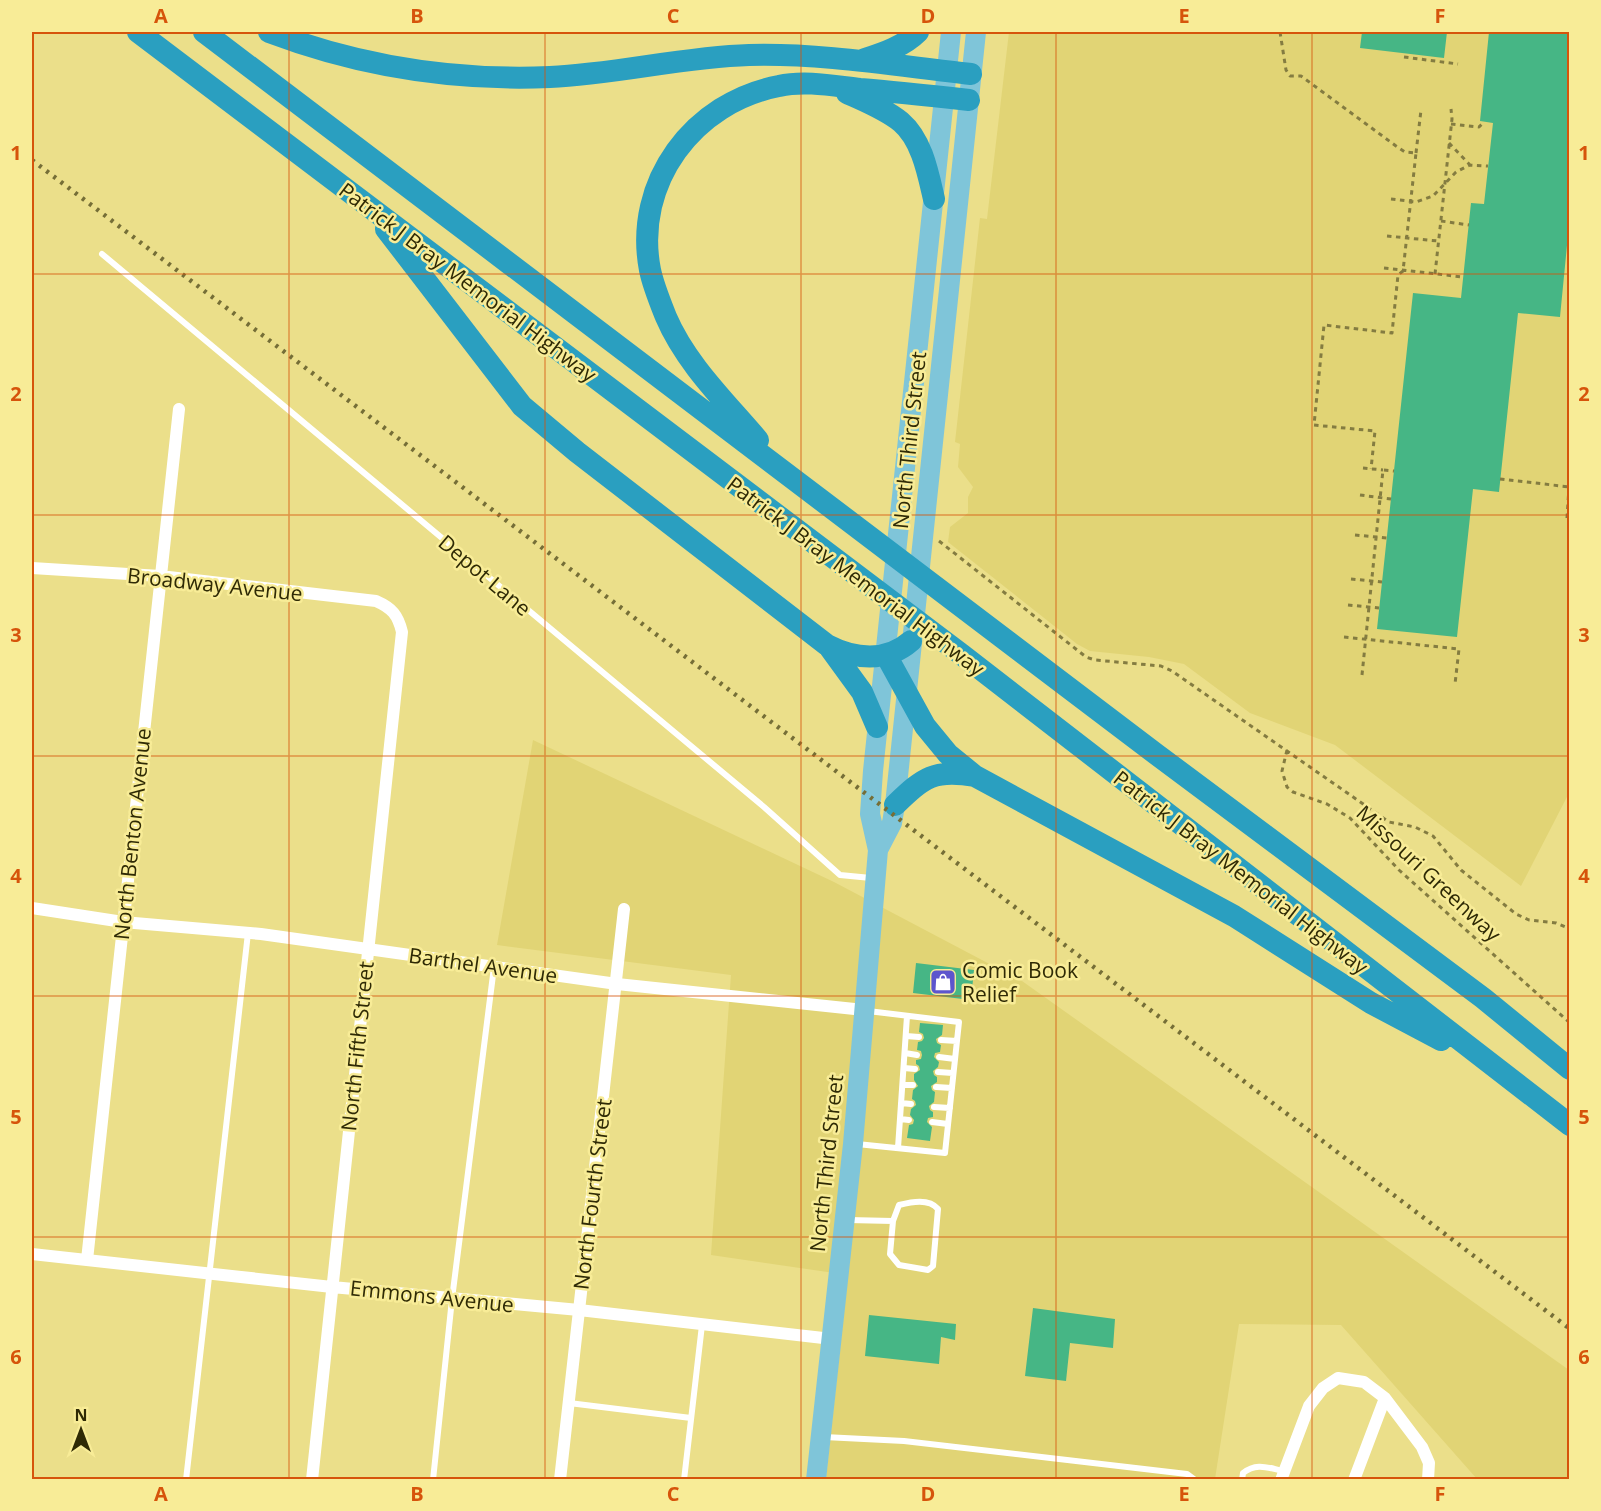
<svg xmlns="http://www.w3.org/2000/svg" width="1601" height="1511" font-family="'Open Sans',sans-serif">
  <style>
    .built { fill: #e1d475 }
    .building { fill: #46b685 }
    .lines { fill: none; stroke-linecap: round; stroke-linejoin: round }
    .path { stroke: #847c41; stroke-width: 3; stroke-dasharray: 4.5 4.5; stroke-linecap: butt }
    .lane { stroke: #fff; stroke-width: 6 }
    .street { stroke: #fff; stroke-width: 12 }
    .primary { stroke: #7fc5d9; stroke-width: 20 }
    .highway { stroke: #2a9fc0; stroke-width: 22 }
    .rail { stroke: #756e37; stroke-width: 4.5; stroke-dasharray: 3 6; stroke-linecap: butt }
    .grid { fill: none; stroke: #d6540b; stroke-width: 1.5; stroke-opacity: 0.55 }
    .labels { text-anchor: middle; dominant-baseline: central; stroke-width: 5; stroke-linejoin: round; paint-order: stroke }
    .street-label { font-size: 21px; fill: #2f2a05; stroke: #f8ec97 }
    .poi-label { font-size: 21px; fill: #2f2a05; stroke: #f8ec97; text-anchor: start }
    .neatline { fill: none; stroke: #d6540b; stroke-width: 2 }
    .grid-label { font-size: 20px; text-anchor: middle; font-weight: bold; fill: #d6540b }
  </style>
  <rect width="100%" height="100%" fill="#ebdf8a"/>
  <!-- built -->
  <path class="built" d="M1009,32H1569V793L1521,886L1335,745L1250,713L1184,664L1149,657L1090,651L1077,644L948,542L950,527L968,513V497L973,487L958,467L960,444L955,442L980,218L987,219Z
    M533,740L834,882L1022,981L1569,1370V1479H1477L1341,1325L1239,1324L1215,1479H826L848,1275L711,1255L731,975L497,945Z"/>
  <!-- building -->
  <path class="building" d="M1362,32H1447L1444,58L1360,48Z
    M1489,32H1569V225L1560,317L1518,313L1499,492L1473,489L1457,637L1377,629L1413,293L1461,298L1471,203L1484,204L1493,123L1480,121Z
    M916,963L974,970L971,1000L913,993Z
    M920,1023L943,1025L942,1035L936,1039L937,1043L941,1045L940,1052L935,1053L934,1057L939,1062L938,1067L933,1071L934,1075L937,1077V1082L931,1086L932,1090L935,1092L934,1102L929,1106L930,1110L933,1112V1117L928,1118L927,1122L932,1127L930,1141L907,1138L909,1125L913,1124L914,1120L910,1115L911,1109L916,1105L915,1101L912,1099L913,1090L918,1086L914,1080V1074L920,1070L919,1066L916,1064V1060L921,1059L922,1055L921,1051L917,1050L918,1042L922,1041L924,1038L923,1034L919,1032Z
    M1033,1308L1115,1319L1113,1348L1070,1343L1066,1381L1025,1376Z
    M869,1315L956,1324L955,1340L941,1337L939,1364L865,1356Z"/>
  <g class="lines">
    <!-- path -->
    <path class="path" d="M1280,32L1286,70L1290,76H1301L1396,146L1405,152L1416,153L1403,271L1398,275L1392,333L1324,325L1314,425L1375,431L1371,469
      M1404,57L1458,64
      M1451,124L1479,127L1484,122
      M1449,143L1470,165
      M1416,153L1421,110
      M1391,199L1416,202L1433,196L1456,172L1470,165L1488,166
      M1441,221L1469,225
      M1387,236L1438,241
      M1384,268L1463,277
      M1435,274L1452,119L1451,109
      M1363,468L1383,470
      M1500,479L1570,487
      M1360,495L1391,499
      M1567,518L1569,487
      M1355,535L1387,538
      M939,541L1086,657L1095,660L1161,666L1172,671L1389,822L1415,827L1433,836L1461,870L1516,914L1529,920L1556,923L1570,929
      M1351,579L1382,582
      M1348,605L1379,608
      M1344,637L1459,649L1455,684
      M1362,675L1383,470L1394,471
      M1287,750L1282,771L1287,787L1293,792L1327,804L1350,818L1399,870L1570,1023"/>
    <!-- lane -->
    <path class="lane" d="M102,254L764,807L840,875L871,878
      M906,1036L919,1037
      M941,1040L957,1041
      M905,1053L917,1055
      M939,1057L955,1059
      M904,1068L915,1069
      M938,1072L953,1073
      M903,1085H913
      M936,1087L952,1088
      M901,1103L911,1104
      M934,1107L950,1108
      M900,1119L909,1120
      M932,1122L948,1124
      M857,1144L945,1153L959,1022L868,1011
      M898,1148L907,1016
      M848,1220L893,1221L899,1205C911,1202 929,1198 938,1209L933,1266L928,1270L899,1265L890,1254L893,1221
      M569,1403L691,1418
      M824,1437L904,1441L1187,1474L1195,1480
      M186,1480L248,933
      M433,1480L452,1299L494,967
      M684,1480L702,1325
      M1242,1480L1243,1473C1257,1462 1268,1468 1284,1471"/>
    <!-- street -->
    <path class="street" d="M32,568L160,576L376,601C392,608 398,615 402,632L312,1480
      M32,908L123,922L261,934L617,984L864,1010
      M32,1254L332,1287L579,1310L832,1339
      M87,1260L179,409
      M560,1480L624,909
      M1281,1480L1309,1406L1323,1388L1338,1378L1364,1382L1385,1398L1422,1447L1429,1463L1428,1480
      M1354,1480L1385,1398"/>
    <!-- primary -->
    <path class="primary" d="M878,850L892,823L895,805L976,32
      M816,1480L853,1144L878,850L870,814L873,771L951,32"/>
    <!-- highway -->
    <path class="highway" d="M138,32L961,654L1570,1125
      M204,32L1156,754L1483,998L1570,1069
      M269,32C359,66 454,81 550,77C617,74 682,57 749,55C823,53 898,66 971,74
      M865,59C884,53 904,46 918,32
      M847,93C864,101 885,109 901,122C922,140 928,173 934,199
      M386,229L522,406L577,452L827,645C854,659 886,663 911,641
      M758,440C726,402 686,364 666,317C660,302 653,285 650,270C633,182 694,102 779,86C805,80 834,86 860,89C897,92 933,96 969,100
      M830,648L862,692L877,727
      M886,655L925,726L948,754L975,776L1234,916L1371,1003L1441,1040
      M895,805C924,777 934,769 975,776"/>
    <!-- rail -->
    <path class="rail" d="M32,160L1570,1329"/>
  </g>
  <!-- grid -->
  <path class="grid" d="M289,32V1480M545,32V1480M801,32V1480M1056,32V1480M1312,32V1480M32,274H1570M32,515H1570M32,756H1570M32,996H1570M32,1237H1570"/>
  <!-- icons -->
  <defs>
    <symbol id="shop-square" viewBox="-11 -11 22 22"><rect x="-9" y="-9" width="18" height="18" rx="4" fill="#5d55cd" stroke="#f8ec97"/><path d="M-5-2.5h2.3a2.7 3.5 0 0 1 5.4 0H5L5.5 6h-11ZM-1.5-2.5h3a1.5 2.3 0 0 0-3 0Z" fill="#fff"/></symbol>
  </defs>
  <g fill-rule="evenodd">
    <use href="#shop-square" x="928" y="967" width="30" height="30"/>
  </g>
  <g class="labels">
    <!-- street labels -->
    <g class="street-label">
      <text transform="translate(468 282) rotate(37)">Patrick J Bray Memorial Highway</text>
      <text transform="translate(909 440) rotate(-84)">North Third Street</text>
      <text transform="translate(485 575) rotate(40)">Depot Lane</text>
      <text transform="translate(856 576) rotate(37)">Patrick J Bray Memorial Highway</text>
      <text transform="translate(215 584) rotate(6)">Broadway Avenue</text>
      <text transform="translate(132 834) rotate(-84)">North Benton Avenue</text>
      <text transform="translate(1241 872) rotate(38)">Patrick J Bray Memorial Highway</text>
      <text transform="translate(1429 873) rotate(43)">Missouri Greenway</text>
      <text transform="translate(483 965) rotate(8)">Barthel Avenue</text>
      <text transform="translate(357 1046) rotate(-84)">North Fifth Street</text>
      <text transform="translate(826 1163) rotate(-84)">North Third Street</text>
      <text transform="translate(592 1194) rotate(-83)">North Fourth Street</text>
      <text transform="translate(432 1296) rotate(6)">Emmons Avenue</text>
    </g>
    <!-- poi labels -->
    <g class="poi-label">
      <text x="962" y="970">Comic Book<tspan x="962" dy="24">Relief</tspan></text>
    </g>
  </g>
  <!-- border -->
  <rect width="1601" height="1511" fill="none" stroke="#f8ec97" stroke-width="66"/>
  <!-- north arrow -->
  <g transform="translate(81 1430)" stroke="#f8ec97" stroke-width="4.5" paint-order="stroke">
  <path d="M0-4.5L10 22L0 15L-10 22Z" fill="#2f2a05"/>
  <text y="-9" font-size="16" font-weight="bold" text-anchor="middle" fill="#2f2a05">N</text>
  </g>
  <rect x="33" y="33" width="1535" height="1445" class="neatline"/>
  <g class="grid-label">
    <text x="161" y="23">A</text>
    <text x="417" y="23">B</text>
    <text x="673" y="23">C</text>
    <text x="928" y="23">D</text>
    <text x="1184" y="23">E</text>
    <text x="1440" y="23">F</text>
    <text x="16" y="160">1</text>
    <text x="1584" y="160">1</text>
    <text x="16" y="401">2</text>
    <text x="1584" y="401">2</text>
    <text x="16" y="642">3</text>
    <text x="1584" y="642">3</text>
    <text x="16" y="883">4</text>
    <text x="1584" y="883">4</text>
    <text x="16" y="1124">5</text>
    <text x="1584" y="1124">5</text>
    <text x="16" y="1364">6</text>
    <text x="1584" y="1364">6</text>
    <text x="161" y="1501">A</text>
    <text x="417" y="1501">B</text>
    <text x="673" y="1501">C</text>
    <text x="928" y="1501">D</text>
    <text x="1184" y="1501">E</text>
    <text x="1440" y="1501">F</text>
  </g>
</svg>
